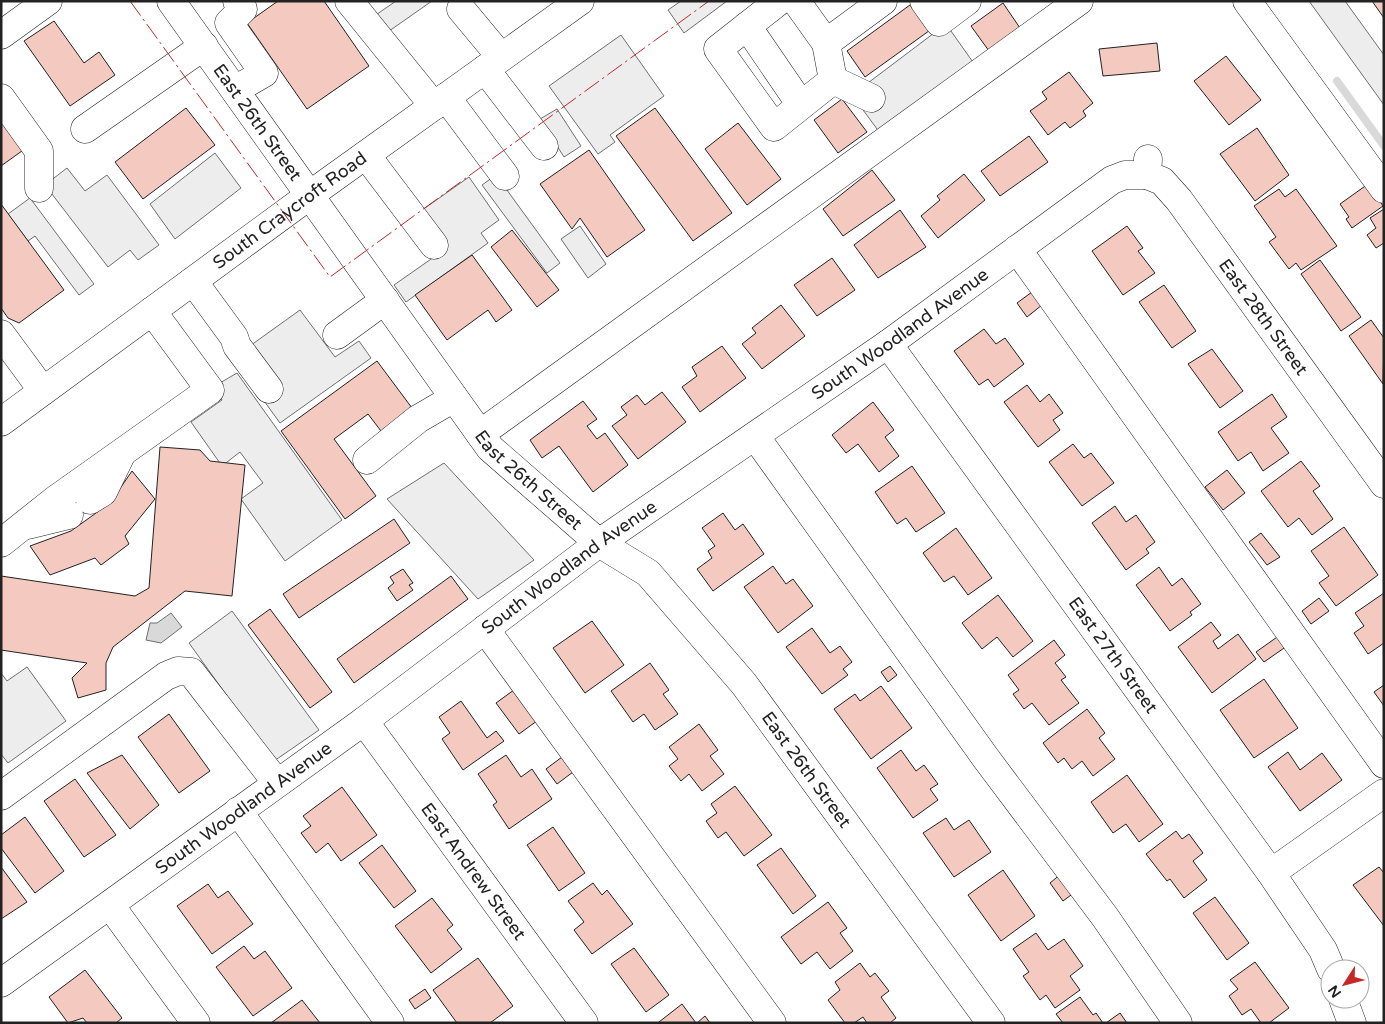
<svg xmlns="http://www.w3.org/2000/svg" width="1385" height="1024" font-family="'Varela Round',sans-serif">
  <style>
    .parking { fill: #ededed; stroke: #6f6f6f }
    .water { fill: #d9d9d9; stroke: #6f6f6f }
    .lines { fill: none; stroke-linecap: round; stroke-linejoin: round }
    .stream { stroke: #d9d9d9; stroke-width: 8 }
    .building { fill: #f3c9c0; stroke: #222 }
    .minor-casing { stroke: #222; stroke-width: 29 }
    .major-casing { stroke: #222; stroke-width: 29 }
    .minor { stroke: #fff; stroke-width: 28 }
    .major { stroke: #fff; stroke-width: 28 }
    .power { stroke: #c62828; stroke-width: 1; stroke-dasharray: 18 4 2.5 4; stroke-linecap: butt }
    .labels { text-anchor: middle; dominant-baseline: central; stroke-width: 4; stroke-linejoin: round; paint-order: stroke }
    .street-label { font-size: 18px; fill: #222; stroke: #fff }
  </style>
  <rect width="100%" height="100%" fill="#fff"/>
  <!-- parking -->
  <path class="parking" d="M396,1H432L382,36L370,19Z
    M681,1H727L684,33L668,10Z
    M1309,1H1345L1384,55V105Z
    M946,24L975,65L880,133L852,95Z
    M621,35L664,96L610,135L615,142L598,154L549,86Z
    M557,109L581,146L564,157L540,119Z
    M215,153L241,188L175,239L150,204Z
    M67,168L85,191L107,175L159,245L138,260L130,250L108,267L45,185Z
    M496,175L560,263L547,273L482,185Z
    M469,177L499,220L481,233L488,243L406,302L394,285L444,250L418,213Z
    M30,198L94,284L79,295L35,236L28,241L8,214Z
    M580,226L606,264L588,278L561,239Z
    M300,310L335,357L359,341L371,358L280,423L233,358Z
    M237,373L342,520L285,561L241,499L263,483L240,452L222,466L191,422L222,400L213,387Z
    M444,463L534,560L478,599L387,499Z
    M232,611L319,730L274,761L189,643Z
    M27,667L66,721L8,763L1,754V673L7,681Z"/>
  <!-- water -->
  <path class="water" d="M171,613L182,627L161,643L146,640L150,623H157Z"/>
  <g class="lines">
    <!-- stream -->
    <path class="stream" d="M1337,81L1384,146"/>
  </g>
  <!-- building -->
  <path class="building" d="M278,1H324L369,66L307,109L247,23Z
    M1372,1H1384V18Z
    M914,2L933,28L865,77L847,51Z
    M1003,3L1020,28L989,51L971,26Z
    M54,21L84,63L99,52L115,75L70,106L24,41Z
    M1157,43L1160,71L1103,76L1099,49Z
    M1226,56L1261,100L1229,125L1194,81Z
    M1069,72L1093,103L1083,111L1086,116L1070,128L1065,122L1048,135L1030,111L1047,99L1042,92Z
    M842,99L867,132L838,153L814,120Z
    M186,108L215,145L143,199L115,162Z
    M655,108L732,213L693,241L616,136Z
    M1,111L33,143L1,166Z
    M738,123L781,179L747,205L705,149Z
    M1257,128L1289,175L1255,201L1220,154Z
    M1029,136L1048,162L1000,196L981,171Z
    M589,150L645,230L607,257L580,218L572,229L540,184Z
    M872,170L895,200L843,236L823,209Z
    M964,174L985,200L938,238L921,216L940,200L937,196Z
    M1368,184L1383,206L1352,228L1346,219L1349,217L1340,204Z
    M1279,189L1285,197L1296,189L1337,246L1301,270L1296,263L1289,269L1269,242L1276,237L1254,206Z
    M1,204L64,290L19,323L8,318L1,308Z
    M1384,209V243L1376,248L1367,235L1376,228L1370,218Z
    M900,210L926,247L878,278L854,245Z
    M1127,226L1143,248L1138,251L1155,273L1123,295L1092,251Z
    M512,230L559,290L537,307L491,247Z
    M472,255L512,310L496,322L488,310L447,340L415,295Z
    M832,258L855,290L817,316L794,285Z
    M1320,260L1361,317L1341,331L1301,274Z
    M1164,285L1196,331L1172,348L1139,302Z
    M1032,292L1042,305L1027,317L1017,303Z
    M781,305L805,336L762,369L742,344L756,333L752,328Z
    M1371,320L1384,338L1383,384L1349,336Z
    M984,329L996,344L1005,338L1024,364L994,387L988,379L979,385L954,351Z
    M722,346L746,378L700,412L682,387L697,376L692,367Z
    M1212,349L1243,391L1220,408L1188,364Z
    M377,361L412,408L381,431L368,414L334,439L376,496L345,519L281,431Z
    M1027,385L1040,402L1049,394L1063,413L1053,420L1060,430L1038,447L1004,402Z
    M662,392L686,422L638,459L612,426L627,415L621,407L637,395L645,405Z
    M1272,394L1287,417L1271,428L1289,453L1263,471L1251,452L1238,461L1218,432Z
    M583,401L597,419L587,426L597,439L605,433L628,465L593,492L559,446L542,458L530,440Z
    M873,402L894,430L885,437L899,456L879,472L858,444L846,453L832,435Z
    M1073,444L1084,458L1091,453L1114,483L1082,506L1049,462Z
    M160,447L200,450L210,461L245,465L232,596L185,591L113,647L106,663V690L78,698L72,678L87,663L1,650V576L135,596L149,588Z
    M1301,461L1320,486L1313,491L1333,519L1312,535L1299,518L1288,527L1261,491Z
    M912,466L945,513L916,532L906,518L897,524L875,492Z
    M1227,470L1245,493L1223,510L1205,487Z
    M132,471L155,499L125,536L129,544L101,565L95,558L50,575L30,546L71,531L110,503Z
    M1115,506L1126,522L1136,515L1155,542L1146,549L1149,553L1126,570L1092,523Z
    M723,513L735,530L743,524L764,554L713,591L697,569L712,558L708,551L715,546L702,528Z
    M394,519L410,543L299,618L283,594Z
    M1344,527L1378,575L1336,606L1319,583L1329,576L1311,551Z
    M956,528L992,578L968,595L954,576L944,582L923,553Z
    M1261,533L1280,557L1267,565L1249,542Z
    M773,566L786,584L793,579L813,606L778,633L744,587Z
    M1159,567L1172,586L1182,578L1201,604L1190,612L1192,615L1170,631L1136,585Z
    M403,569L413,583L409,585L413,590L397,601L388,588L394,583L390,577Z
    M451,576L468,599L354,683L337,659Z
    M1384,593V643L1368,654L1354,633L1364,626L1355,613Z
    M998,595L1033,641L1013,657L997,637L982,649L962,623Z
    M1319,598L1329,611L1311,624L1302,611Z
    M270,609L332,692L310,708L248,625Z
    M592,621L624,665L585,693L553,648Z
    M1211,622L1221,635L1213,641L1218,649L1238,634L1256,659L1212,693L1178,647Z
    M812,628L830,653L840,646L852,662L843,669L848,675L822,694L786,647Z
    M1280,635L1287,646L1264,662L1256,652Z
    M1054,640L1065,655L1055,663L1066,677L1061,680L1079,703L1049,725L1032,703L1024,709L1013,694L1019,690L1008,675Z
    M650,663L669,690L663,694L678,714L655,730L644,714L633,722L611,691Z
    M890,666L897,675L888,682L881,672Z
    M1264,679L1298,728L1254,758L1220,710Z
    M1384,685V706L1374,692Z
    M881,686L912,728L871,759L834,709L855,694L860,701Z
    M518,687L541,718L519,734L496,703Z
    M461,701L487,738L496,731L504,741L463,770L442,739L450,733L439,717Z
    M1087,709L1105,733L1099,738L1115,759L1093,776L1082,761L1072,769L1064,758L1058,763L1043,743Z
    M169,714L210,771L179,793L138,737Z
    M699,724L718,750L710,756L724,774L702,791L689,774L681,781L669,766L678,759L669,747Z
    M901,750L916,771L924,765L938,784L930,789L938,800L913,818L877,768Z
    M1288,752L1300,770L1322,753L1342,780L1300,811L1268,767Z
    M122,755L159,805L130,829L87,773Z
    M506,755L521,777L532,769L552,799L509,829L493,805L497,802L478,774Z
    M562,757L573,772L557,784L546,769Z
    M1127,775L1163,824L1139,842L1126,824L1113,833L1091,802Z
    M75,779L116,835L84,857L44,801Z
    M735,786L772,835L744,856L726,832L718,838L706,821L717,813L711,804Z
    M342,787L377,835L341,861L328,843L316,853L301,833L311,826L303,816Z
    M25,817L64,871L35,893L1,848V835Z
    M946,818L954,830L969,820L991,852L954,877L923,833Z
    M553,827L585,873L559,891L527,845Z
    M1176,831L1182,839L1189,834L1203,853L1193,861L1207,880L1184,898L1170,879L1167,881L1146,854Z
    M382,845L416,891L394,908L359,863Z
    M781,848L816,896L793,914L757,865Z
    M1,867L27,902L1,919Z
    M1379,867L1384,873V926L1353,885Z
    M1003,870L1035,916L1001,941L968,895Z
    M1062,873L1075,892L1063,901L1050,883Z
    M593,883L602,895L607,890L633,924L592,954L574,930L584,922L568,901Z
    M208,884L218,898L228,891L253,924L212,954L177,906Z
    M1215,897L1249,943L1227,960L1193,913Z
    M432,898L453,925L447,930L462,949L431,973L395,926Z
    M828,902L847,928L840,933L853,951L830,969L817,952L801,964L781,937Z
    M1036,933L1048,950L1064,939L1083,966L1070,976L1080,990L1055,1008L1046,995L1040,1000L1023,976L1029,972L1013,949Z
    M244,946L254,959L265,951L292,988L253,1016L216,967Z
    M634,948L669,995L646,1012L611,964Z
    M478,958L513,1006L490,1023H457L433,990Z
    M1255,962L1289,1008L1269,1023H1261L1251,1009L1242,1015L1229,996L1238,989L1230,980Z
    M860,963L870,977L875,973L889,991L881,997L896,1018L890,1023H867L863,1017L854,1023H845L828,1000L840,990L835,982Z
    M85,970L122,1018L116,1023H87L83,1018L68,1023L49,997Z
    M425,989L431,998L415,1009L409,1000Z
    M1080,997L1093,1015L1096,1013L1103,1023H1063L1056,1014Z
    M302,1000L320,1023H271Z
    M682,1004L696,1023H660L659,1022Z
    M1120,1013L1127,1023H1106Z
    M705,1016L710,1023H697Z"/>
  <g class="lines">
    <defs>
      <g id="minor">
        <path id="s1" d="M171,1L490,448L599,543L648,573L744,684L991,1023"/>
        <path d="M349,1L434,106"/>
        <path d="M779,1L718,49L774,127L833,80L826,43L796,1"/>
        <path d="M924,1L939,22L967,1"/>
        <path d="M1247,1L1384,189"/>
        <path d="M461,9L501,57"/>
        <path d="M747,26L801,105"/>
        <path d="M1,35L48,1"/>
        <path d="M826,43L883,1"/>
        <path d="M485,69L544,146"/>
        <path d="M833,80L871,98"/>
        <path d="M235,90L264,73L229,23L243,9L237,1"/>
        <path d="M446,97L505,176"/>
        <path d="M1,98L39,151V188"/>
        <path d="M85,129L204,46"/>
        <path d="M366,155L434,245"/>
        <path id="s2" d="M1148,159L1147,175L1162,181L1179,200L1384,484"/>
        <path d="M1017,249L1384,764"/>
        <path d="M193,281L234,337L237,346L269,389"/>
        <path d="M1,334L43,391"/>
        <path d="M337,335L385,300"/>
        <path id="s3" d="M888,344L1271,873L1323,950L1331,969"/>
        <path d="M480,434L1079,1"/>
        <path d="M755,436L985,757L1105,917L1178,1023"/>
        <path d="M367,460L418,419L454,398"/>
        <path d="M90,500L103,492L121,455"/>
        <path d="M28,525L69,515"/>
        <path d="M1,543L55,500L210,390L152,311"/>
        <path d="M485,629L772,1023"/>
        <path id="s4" d="M364,721L584,1023"/>
        <path d="M1,796L166,676L178,671L191,672L277,783"/>
        <path d="M238,811L390,1023"/>
        <path d="M1271,873L1384,793"/>
        <path d="M110,905L196,1023"/>
        <path id="s5" d="M1,983L364,721L599,543L888,344L1112,180L1125,175H1147"/>
        <path d="M1343,999L1352,1023"/>
      </g>
      <g id="major">
        <path id="s6" d="M1,422L325,184L580,1"/>
      </g>
    </defs>
    <!-- minor casing -->
    <use href="#minor" class="minor-casing"/>
    <!-- major casing -->
    <use href="#major" class="major-casing"/>
    <!-- minor -->
    <use href="#minor" class="minor"/>
    <!-- major -->
    <use href="#major" class="major"/>
    <!-- power -->
    <path class="power" d="M130,1L330,277L709,1"/>
  </g>
  <g class="labels">
    <!-- street labels -->
    <g class="street-label">
      <text stroke="none"><textPath href="#s1" startOffset="149">East 26th Street</textPath></text>
      <text stroke="none"><textPath href="#s6" startOffset="358">South Craycroft Road</textPath></text>
      <text stroke="none"><textPath href="#s2" startOffset="202">East 28th Street</textPath></text>
      <text stroke="none"><textPath href="#s5" startOffset="1109">South Woodland Avenue</textPath></text>
      <text stroke="none"><textPath href="#s1" startOffset="599">East 26th Street</textPath></text>
      <text stroke="none"><textPath href="#s5" startOffset="704">South Woodland Avenue</textPath></text>
      <text stroke="none"><textPath href="#s3" startOffset="384">East 27th Street</textPath></text>
      <text stroke="none"><textPath href="#s1" startOffset="1004">East 26th Street</textPath></text>
      <text stroke="none"><textPath href="#s5" startOffset="299">South Woodland Avenue</textPath></text>
      <text stroke="none"><textPath href="#s4" startOffset="186">East Andrew Street</textPath></text>
    </g>
  </g>
  <!-- border -->
  <rect width="1385" height="1024" fill="none" stroke="#222222" stroke-width="5"/>
  <!-- north arrow -->
  <g transform="translate(1345 984) rotate(234)"><circle r="24" fill="#ffffff" stroke="#a7a7a7"/>
  <path d="M0-4L9 19L0 12L-9 19Z" fill="#c62828"/>
  <text y="-8" font-size="14" font-weight="bold" text-anchor="middle" fill="#222222">N</text>
  </g>
</svg>
